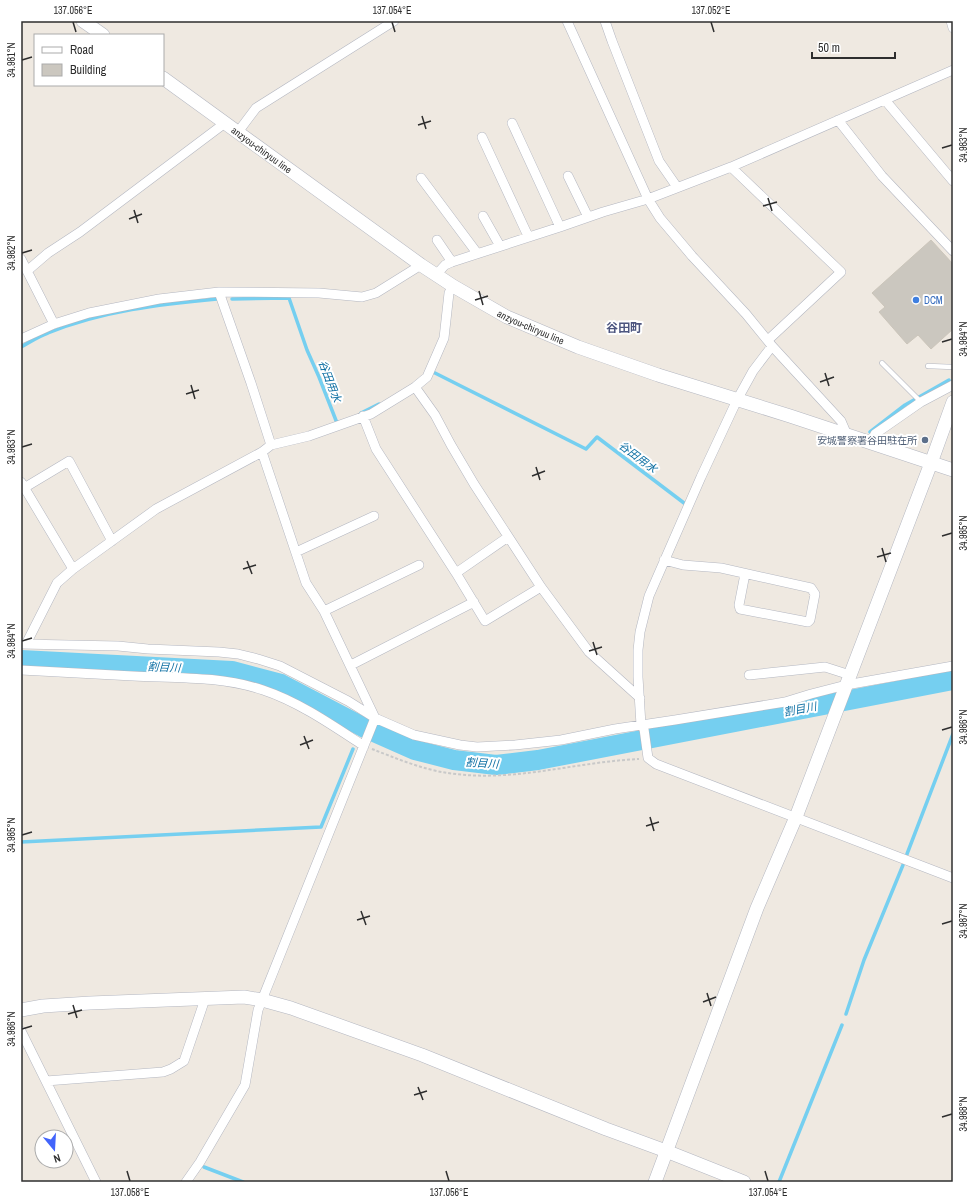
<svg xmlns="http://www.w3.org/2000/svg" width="974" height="1203" font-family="'Archivo Narrow','Noto Sans JP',sans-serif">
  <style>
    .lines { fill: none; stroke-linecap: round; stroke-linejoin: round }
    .stream { stroke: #75cff0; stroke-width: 3.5 }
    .river { stroke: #75cff0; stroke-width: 20 }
    .building { fill: #cbc7bf; stroke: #cbc5ba }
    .lane-casing { stroke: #b4b7c1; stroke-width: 5.5 }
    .street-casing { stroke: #b4b7c1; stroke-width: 10 }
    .secondary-casing { stroke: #b4b7c1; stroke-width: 14 }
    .path { stroke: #c9c9c9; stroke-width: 2; stroke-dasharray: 3 2; stroke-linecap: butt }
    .lane { stroke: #fff; stroke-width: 4.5 }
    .street { stroke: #fff; stroke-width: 9 }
    .secondary { stroke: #fff; stroke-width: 13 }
    .ticks { fill: none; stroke: #2e2e2e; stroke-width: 1.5 }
    .shop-dot { fill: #3f7fe0; stroke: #fff; stroke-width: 1.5 }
    .service-dot { fill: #5c6f8a; stroke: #fff; stroke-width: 1.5 }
    .labels { text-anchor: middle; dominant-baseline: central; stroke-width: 4; stroke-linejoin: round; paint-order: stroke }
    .street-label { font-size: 10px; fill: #2e2e2e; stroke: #fff }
    .shop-label { font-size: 10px; fill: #366cbe; stroke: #fff; text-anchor: start }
    .service-label { font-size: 10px; fill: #4e5e75; stroke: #fff; text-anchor: end }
    .water-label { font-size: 11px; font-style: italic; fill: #0d6fa3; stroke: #fff }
    .quarter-label { font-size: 12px; font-weight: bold; fill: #4d5680; stroke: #fff }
    .neatline { fill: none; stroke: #2e2e2e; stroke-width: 1.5 }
    .ticks-label { font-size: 10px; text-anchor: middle; fill: #2e2e2e }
  </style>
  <rect width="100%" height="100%" fill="#efe9e1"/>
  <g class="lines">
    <!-- stream -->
    <path class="stream" d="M232,299L289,298L307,350L319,377L337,423L339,422
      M21,347C30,342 39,336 48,333C102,311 161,304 217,299
      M433,372L586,449L597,437L684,503
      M361,413L379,404
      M870,432L905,405L949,380
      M361,731L363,727
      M21,842L321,827L353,749
      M907,854L953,734
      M846,1014L864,960L903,865
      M204,1167L243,1182
      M779,1182L842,1025"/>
    <!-- river -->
    <path class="river" d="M21,660L232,671L281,684L363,727L415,750L454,760L496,765L538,760L953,680"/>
  </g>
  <!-- building -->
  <path class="building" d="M931,240L953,264V329L931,349L918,335L907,344L879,312L885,307L872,293Z"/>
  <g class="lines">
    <defs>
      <path id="lane" d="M882,363L921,402
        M928,366L953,367"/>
      <path id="street" d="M567,21L648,199L660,218L692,256L746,314L772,346L841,421L847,435
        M605,21L612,41L659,161L677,187
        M951,21L953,28
        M885,100L953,181
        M838,120L882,176L953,251
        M512,123L560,227
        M238,132L256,108L394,21
        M482,137L528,236
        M731,167L841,272L768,340
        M568,176L588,217
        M421,178L477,253
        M483,216L500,246
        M437,240L452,262
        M21,259L54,324
        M27,271L48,253L80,232L225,123
        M436,275L445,265L452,262L560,227L603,212L648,199L731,167L953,70
        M219,292L251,383L271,445
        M21,339L54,324L89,313L159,299L219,292L319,293L362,297L376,293L421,265
        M772,346L753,371L737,400L701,477L649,596L640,632L638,650V677L641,725L644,729L648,758L656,764L953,878
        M415,387L435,415L451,445L474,484L541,587L589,652L640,698
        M363,416L376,449L456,573L485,621L541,587
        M871,442L875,434L921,402L953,385
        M262,452L306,583L324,611L375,718
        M21,482L73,569
        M24,488L69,461L112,541
        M296,552L374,516
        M664,560L683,565L721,568L811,588L815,594L810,620L808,622L740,609L739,605L745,574
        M456,573L508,537
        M324,611L419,565
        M21,644L118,646L148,649L219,652L238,654L258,659L280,666L348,701L375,718L414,735L460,745L477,747L515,745L561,740L615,729L675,720L785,702L811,694L846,685L953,666
        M26,644L57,583L73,569L156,509L262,452L271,445L309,436L371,414L415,387L427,377L444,338L449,293L453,286
        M351,665L474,602
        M21,670C58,672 96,674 133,676C177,678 221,676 263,690C299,702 332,725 364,746
        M749,675L825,667L850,675
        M21,1031L96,1182
        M46,1081L163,1072L171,1069L184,1061L205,999
        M186,1182L200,1162L245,1085L258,1010L375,718"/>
      <g id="secondary">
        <path d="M83,21L103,35"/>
        <path id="s1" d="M163,78L421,265L444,280L453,286L507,317L578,347L658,375L790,416L953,470"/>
        <path d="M21,1010L43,1006L90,1003L244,997L262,1000L291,1008L422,1055L606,1129L666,1151L744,1182"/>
        <path d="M655,1182L757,908L796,817L931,463L953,402"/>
      </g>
    </defs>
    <!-- lane casing -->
    <use href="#lane" class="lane-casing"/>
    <!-- street casing -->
    <use href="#street" class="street-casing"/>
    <!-- secondary casing -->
    <use href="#secondary" class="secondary-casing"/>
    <!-- path -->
    <path class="path" d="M372,749C395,758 424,770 448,773C513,783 574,762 639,759"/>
    <!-- lane -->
    <use href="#lane" class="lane"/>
    <!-- street -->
    <use href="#street" class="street"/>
    <!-- secondary -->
    <use href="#secondary" class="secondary"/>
  </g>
  <!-- ticks -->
  <path class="ticks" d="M73,22L76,32M392,22L395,32M711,22L714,32M22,60L32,57M422,116L426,129M418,125L431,121M942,148L952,145M768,198L772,211M763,206L777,202M134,210L138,223M129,219L142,214M22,253L32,250M479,291L483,305M475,300L488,296M942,342L952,339M825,373L829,386M820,382L834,377M191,385L195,399M186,394L199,390M22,447L32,444M536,467L540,480M532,476L545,471M942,536L952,533M882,548L886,562M877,557L891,553M247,561L252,574M243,569L256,565M22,641L32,638M593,642L597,655M589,651L602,647M942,730L952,727M304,736L309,749M300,745L313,740M650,817L654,831M646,826L659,822M22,835L32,832M361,911L366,925M357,920L370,916M942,924L952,921M707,993L711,1006M703,1002L716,997M73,1005L77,1018M68,1014L82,1010M22,1029L32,1026M418,1087L423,1100M414,1095L427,1091M942,1117L952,1114M127,1171L130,1181M446,1171L449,1181M765,1171L768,1181"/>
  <!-- markers -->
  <circle class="shop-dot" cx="916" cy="300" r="4"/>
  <circle class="service-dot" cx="925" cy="440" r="4"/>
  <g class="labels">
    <!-- street labels -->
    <g class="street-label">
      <text stroke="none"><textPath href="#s1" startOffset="122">anzyou-chiryuu line</textPath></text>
      <text stroke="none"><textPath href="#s1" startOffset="445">anzyou-chiryuu line</textPath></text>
    </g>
    <!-- shop labels -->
    <g class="shop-label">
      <text x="924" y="300">DCM</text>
    </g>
    <!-- service labels -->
    <g class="service-label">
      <text x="917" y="440">安城警察署谷田駐在所</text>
    </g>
    <!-- water labels -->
    <g class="water-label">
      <text transform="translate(330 381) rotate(69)">谷田用水</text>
      <text transform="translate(638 457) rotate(37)">谷田用水</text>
      <text transform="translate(164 667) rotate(3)">割目川</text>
      <text transform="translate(800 709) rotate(-11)">割目川</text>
      <text transform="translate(482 763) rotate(4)">割目川</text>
    </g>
    <!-- quarter labels -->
    <g class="quarter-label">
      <text x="624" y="328">谷田町</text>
    </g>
  </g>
  <!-- border -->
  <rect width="974" height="1203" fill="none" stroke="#ffffff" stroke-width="44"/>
  <!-- legend -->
  <rect x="34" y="34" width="130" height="52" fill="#ffffff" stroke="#ababab"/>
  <rect x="42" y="47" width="20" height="6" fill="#ffffff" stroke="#ababab"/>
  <text x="70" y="54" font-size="12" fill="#2e2e2e">Road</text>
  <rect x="42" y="64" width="20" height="12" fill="#cbc7bf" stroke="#ababab"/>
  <text x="70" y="74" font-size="12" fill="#2e2e2e">Building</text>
  <!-- north arrow -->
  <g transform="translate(54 1149) rotate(162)"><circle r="19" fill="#ffffff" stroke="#ababab"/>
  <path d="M0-3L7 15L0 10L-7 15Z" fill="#4264fb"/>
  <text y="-6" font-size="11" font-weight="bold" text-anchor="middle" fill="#2e2e2e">N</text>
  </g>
  <!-- scale -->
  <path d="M812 52v6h83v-6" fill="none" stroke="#2e2e2e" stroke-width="2"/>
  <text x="818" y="52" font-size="12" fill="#2e2e2e" stroke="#ffffff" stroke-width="3" paint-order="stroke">50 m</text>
  <rect x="22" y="22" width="930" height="1159" class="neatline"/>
  <g class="ticks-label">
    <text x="73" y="14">137.056°E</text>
    <text x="392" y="14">137.054°E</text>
    <text x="711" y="14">137.052°E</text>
    <text transform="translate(11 60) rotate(-90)" y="4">34.981°N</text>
    <text transform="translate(963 145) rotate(-90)" y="4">34.983°N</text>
    <text transform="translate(11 253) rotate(-90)" y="4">34.982°N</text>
    <text transform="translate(963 339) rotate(-90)" y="4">34.984°N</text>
    <text transform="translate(11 447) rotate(-90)" y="4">34.983°N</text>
    <text transform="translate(963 533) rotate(-90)" y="4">34.985°N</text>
    <text transform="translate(11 641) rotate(-90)" y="4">34.984°N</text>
    <text transform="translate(963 727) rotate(-90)" y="4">34.986°N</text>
    <text transform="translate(11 835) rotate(-90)" y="4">34.985°N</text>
    <text transform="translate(963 921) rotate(-90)" y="4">34.987°N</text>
    <text transform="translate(11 1029) rotate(-90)" y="4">34.986°N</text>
    <text transform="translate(963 1114) rotate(-90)" y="4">34.988°N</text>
    <text x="130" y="1196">137.058°E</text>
    <text x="449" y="1196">137.056°E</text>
    <text x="768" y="1196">137.054°E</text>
  </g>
</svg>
